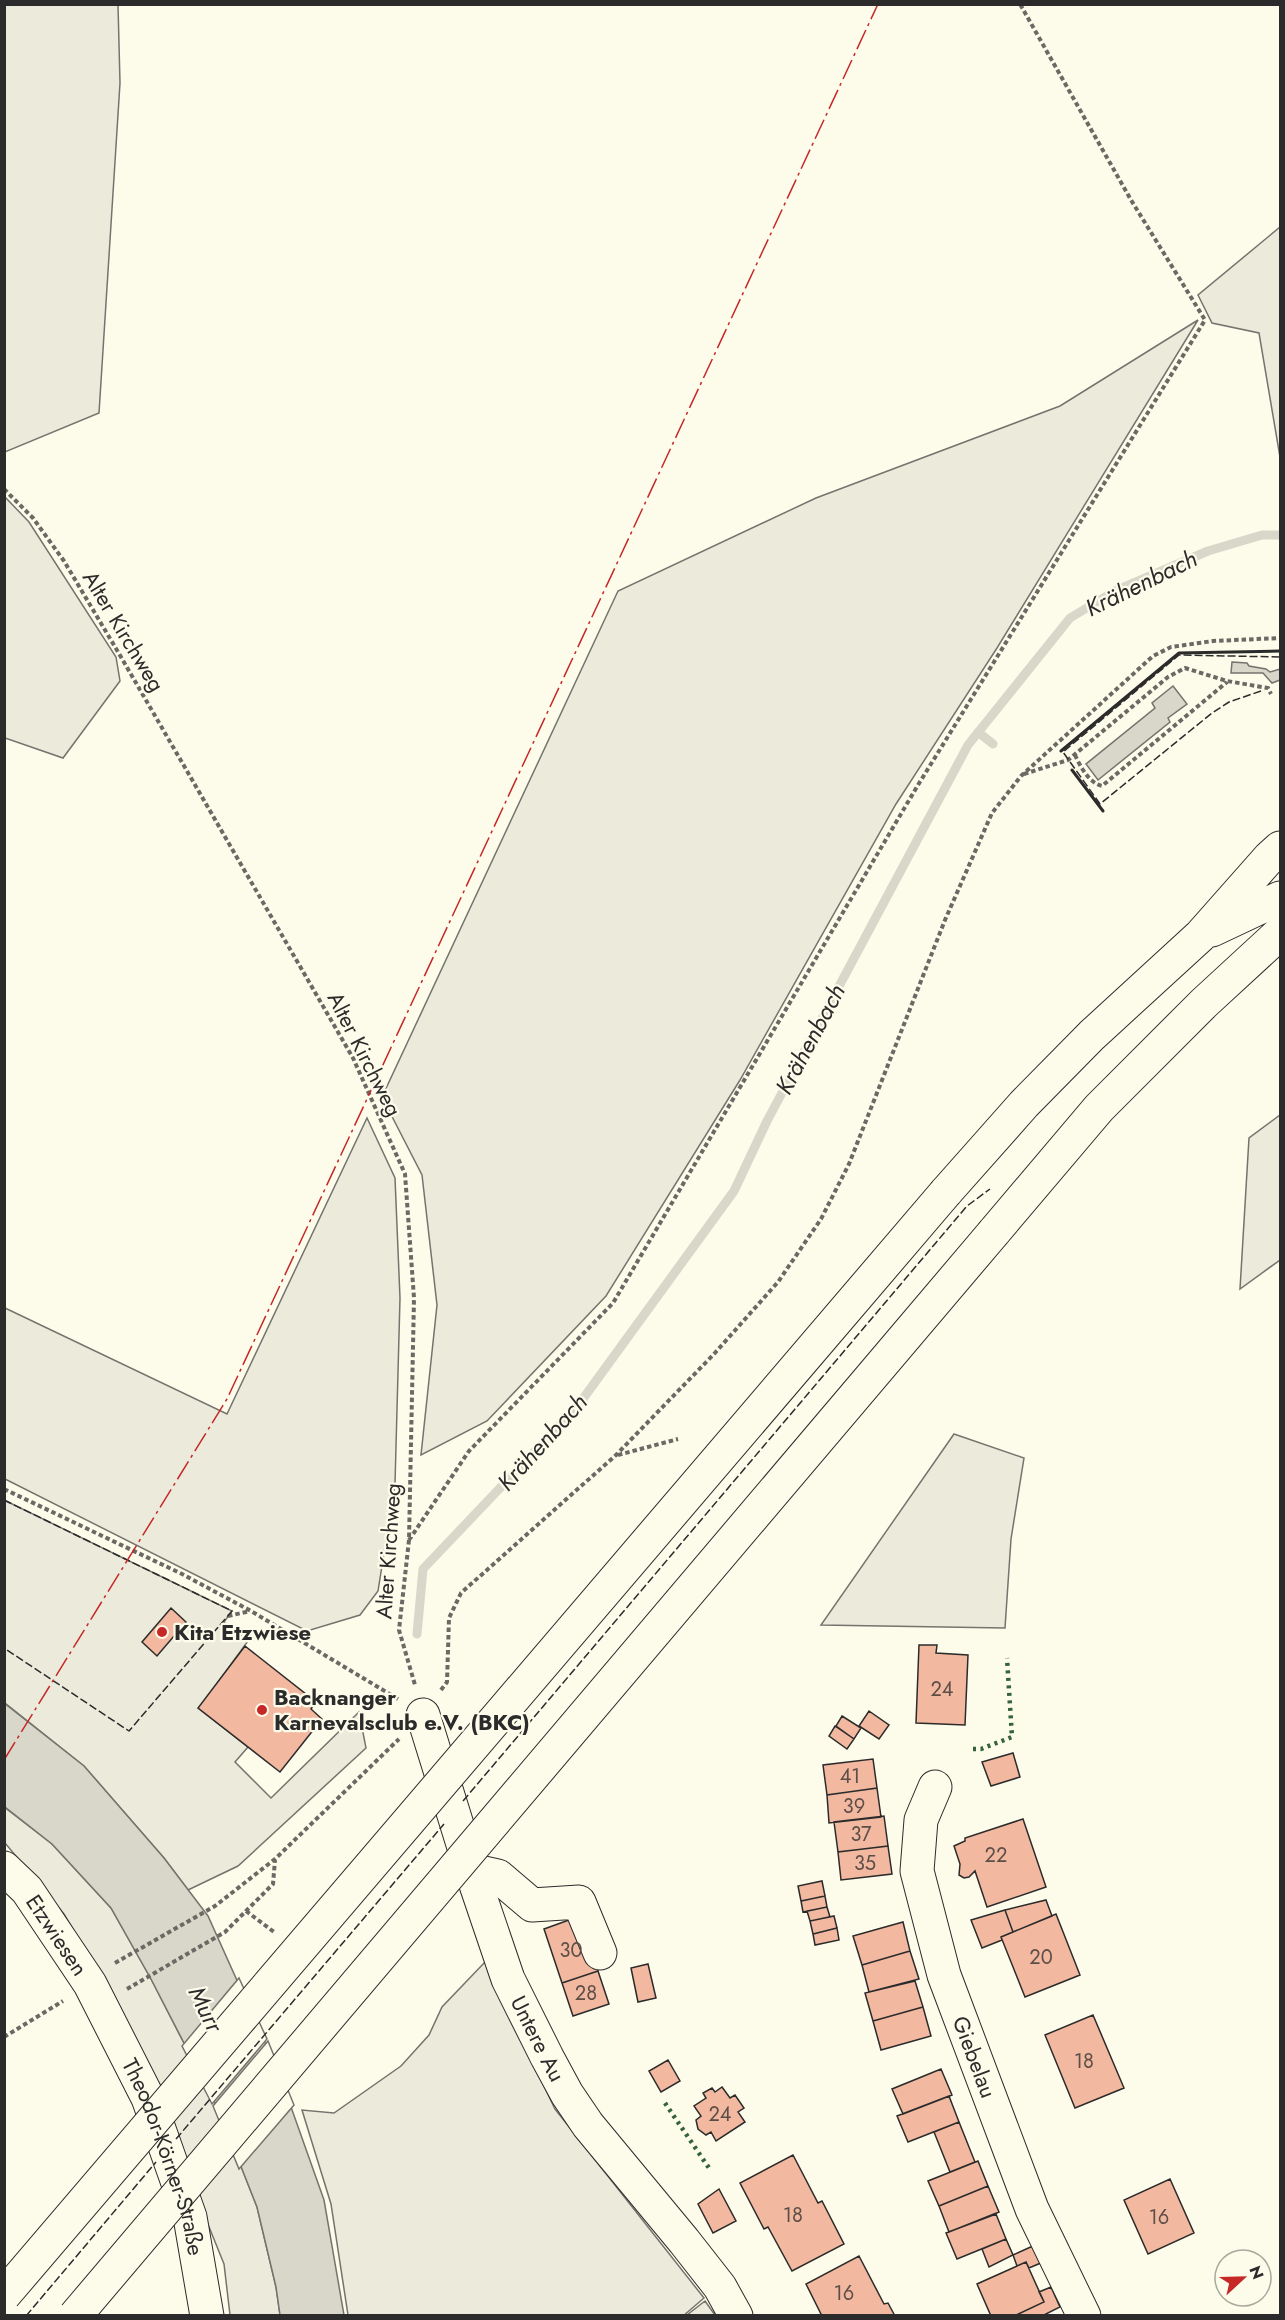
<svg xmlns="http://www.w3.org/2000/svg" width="1285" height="2320" font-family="Jost,sans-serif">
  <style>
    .green { fill: #ecebdb; stroke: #74746e; stroke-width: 1.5 }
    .water { fill: #d8d7c9; stroke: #74746e; stroke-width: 1.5 }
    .pier { fill: #fdfbea; stroke: #74746e; stroke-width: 1.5 }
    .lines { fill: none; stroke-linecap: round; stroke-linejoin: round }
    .stream { stroke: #d8d7c9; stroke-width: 9 }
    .building { fill: #f2b8a0; stroke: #2b2b2b; stroke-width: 1.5 }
    .minor-casing { stroke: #2b2b2b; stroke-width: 35 }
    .major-casing { stroke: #2b2b2b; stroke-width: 35 }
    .path { stroke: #6a6964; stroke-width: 4; stroke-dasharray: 4.5 3; stroke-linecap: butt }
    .minor { stroke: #fdfbea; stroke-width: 33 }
    .major { stroke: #fdfbea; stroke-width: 33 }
    .major-bridge-casing { stroke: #2b2b2b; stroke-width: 35; stroke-linecap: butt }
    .major-bridge { stroke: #fdfbea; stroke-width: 33 }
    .hedge { stroke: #34623c; stroke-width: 4.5; stroke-dasharray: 3 4.5; stroke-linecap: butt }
    .fence { stroke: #2b2b2b; stroke-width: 1.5; stroke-dasharray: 8 3; stroke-linecap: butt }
    .wall { stroke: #2b2b2b; stroke-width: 3 }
    .power { stroke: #c62828; stroke-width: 1.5; stroke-dasharray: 21 4.5 3 4.5; stroke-linecap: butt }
    .poi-dot { fill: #c62828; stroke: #fdfbea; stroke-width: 2 }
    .labels { text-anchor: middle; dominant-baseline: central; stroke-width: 4.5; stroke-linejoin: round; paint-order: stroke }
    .number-label { font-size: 20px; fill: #5d4e48 }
    .street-label { font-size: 22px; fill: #2b2b2b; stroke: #fdfbea }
    .poi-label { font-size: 22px; font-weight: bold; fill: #2b2b2b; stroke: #fdfbea; text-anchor: start }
    .water-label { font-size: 24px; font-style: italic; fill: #2b2b2b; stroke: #fdfbea }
  </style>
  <rect width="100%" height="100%" fill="#fdfbea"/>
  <!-- green -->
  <path class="green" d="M5,4L118,5L120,83L99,413L5,452Z
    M1280,227V457L1259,333L1212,323L1198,295Z
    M1198,320L997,648L896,804L740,1080L606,1296L487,1421L421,1455L437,1305L422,1175L382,1097L618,591L816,498L1060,406Z
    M5,497L29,522L116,657L120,681L63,758L5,738Z
    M1280,1115V1260L1240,1289L1249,1138Z
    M367,1118L395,1178L400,1298L395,1484L378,1591L360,1615L307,1631L5,1479V1308L227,1414Z
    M954,1434L1024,1458L1011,1539L1005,1628L821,1625Z
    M4,1500L232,1611L224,1622L248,1641L199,1708L248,1747L235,1762L271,1798L359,1712L366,1748L238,1866L188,1890L164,1858L84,1766L5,1703Z
    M4,1807L52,1844L111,1908L151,1979L220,2113L257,2207L276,2287L280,2315H230L224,2264L123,2014L64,1914L5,1843Z
    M485,1962L555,2109L704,2298L683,2316L348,2315L331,2204L302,2110L334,2113L401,2066L429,2035L442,2007Z
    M705,2301L715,2315H687Z"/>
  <!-- water -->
  <path class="water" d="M1232,662L1247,663L1249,666L1266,669L1270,672L1280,669V680L1272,683L1263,673H1231Z
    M1173,686L1187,704L1168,718L1170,722L1098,780L1086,764L1155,708L1152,703Z
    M4,1703L84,1766L164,1858L208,1916L280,2076L324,2200L344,2315H280L276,2287L257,2207L220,2113L151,1979L111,1908L52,1844L5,1807Z"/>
  <!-- pier -->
  <path class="pier" d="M239,1978L267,2039L212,2104L182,2046Z
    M268,2041L294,2105L239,2169L213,2106Z"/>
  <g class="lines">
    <!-- stream -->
    <path class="stream" d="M978,732L993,744
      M417,1634L423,1569L577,1407L734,1191L767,1121L968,745L1070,618L1115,591L1208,551L1262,535H1280"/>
  </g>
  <!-- building -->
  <path class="building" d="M171,1608L186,1622L157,1656L142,1642Z
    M919,1645H937L936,1653L968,1655L965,1725L916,1723Z
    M245,1646L316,1702L311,1709L322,1719L280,1772L198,1708Z
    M869,1711L889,1725L879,1739L859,1726Z
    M842,1716L861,1728L854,1739L836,1726Z
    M835,1726L854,1739L847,1749L829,1736Z
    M1013,1753L1020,1777L991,1786L982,1762Z
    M873,1759L877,1788L827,1795L823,1765Z
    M877,1788L881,1817L829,1823L827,1795Z
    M884,1816L888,1846L838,1852L834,1822Z
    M1023,1819L1046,1887L987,1907L975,1871L969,1877L964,1878L959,1875L960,1864L954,1846L965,1841V1838Z
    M888,1846L892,1874L841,1880L838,1852Z
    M822,1881L825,1896L801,1901L798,1886Z
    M825,1896L827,1907L803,1912L801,1901Z
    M1046,1900L1052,1916L1013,1932L1005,1910Z
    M827,1907L830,1917L810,1921L807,1911Z
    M1005,1910L1013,1932L1001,1937L1002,1940L982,1948L971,1920Z
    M1056,1914L1080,1975L1025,1997L1001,1937Z
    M580,1916L598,1971L562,1983L544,1929Z
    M834,1916L837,1928L813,1934L810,1921Z
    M903,1922L910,1951L862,1965L853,1936Z
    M837,1928L839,1940L815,1945L813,1934Z
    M910,1951L919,1979L869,1992L862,1965Z
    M648,1964L656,1998L638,2002L631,1968Z
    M598,1971L609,2004L573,2016L562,1983Z
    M915,1981L923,2007L873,2021L865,1993Z
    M923,2007L931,2036L881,2050L873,2021Z
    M1093,2015L1124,2088L1075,2108L1045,2035Z
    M668,2060L680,2081L661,2092L649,2071Z
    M941,2069L952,2095L903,2114L892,2089Z
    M722,2087L730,2098L735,2095L744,2108L738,2112L745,2122L716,2141L711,2132L706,2135L698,2129L696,2120L701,2116L694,2106L706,2098L703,2093L712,2088L715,2092Z
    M949,2096L959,2122L908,2142L897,2116Z
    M959,2122L975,2162L950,2172L934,2132Z
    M793,2155L818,2203L822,2201L844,2244L792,2271L768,2227L764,2229L740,2183Z
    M978,2161L988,2186L939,2206L928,2181Z
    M1170,2179L1194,2233L1148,2254L1124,2200Z
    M988,2186L999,2212L949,2232L939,2206Z
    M719,2189L736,2221L713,2233L698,2204Z
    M996,2214L1006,2239L957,2259L946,2233Z
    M1006,2239L1013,2255L989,2267L982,2249Z
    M1035,2245L1043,2262L1029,2268L1026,2262L1017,2266L1013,2255Z
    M859,2256L884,2304L888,2303L895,2316H822L806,2284Z
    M1026,2262L1044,2302L1014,2316H991L977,2284Z
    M1051,2287L1060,2307L1042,2316H1014L1044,2302L1039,2292Z"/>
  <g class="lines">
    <defs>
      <g id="minor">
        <path id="s1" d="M423,1715L471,1870L508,1979L547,2057L567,2094L588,2125L684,2241L720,2287L736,2316"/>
        <path id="s2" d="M935,1787L921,1820L917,1871L944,1975L1032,2209L1084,2316"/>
        <path id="s3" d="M4,1868L27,1890L90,1984L148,2098L190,2217L207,2316"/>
        <path d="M471,1870L498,1876L532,1905L579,1902L600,1953"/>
      </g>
      <path id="major" d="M1212,930L1280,898
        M946,1192L1024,1104L1092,1035L1200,936L1269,858L1280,848
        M994,1232L1099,1108L1204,1003L1280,933"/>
    </defs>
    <!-- minor casing -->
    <use href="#minor" class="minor-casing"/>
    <!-- major casing -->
    <use href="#major" class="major-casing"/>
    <!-- path -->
    <path class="path" d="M4,489L33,518L64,561L121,657L353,1058L405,1174L414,1298L409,1540L399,1630L415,1685
      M1075,755C1080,766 1089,783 1102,786L1227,682
      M1024,774L1068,760L1168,677L1185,668L1227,681L1268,688L1271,694
      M618,1455L678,1439
      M4,1489L182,1574L251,1611L398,1699
      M409,1540L469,1451L613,1303L918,785L1205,320L1131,200L1020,4
      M228,1616L250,1611
      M441,1690L447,1682L449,1618L461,1593L616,1455L714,1354L778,1282L821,1219L849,1164L945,920L992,813L1021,776L1153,656L1171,647L1213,641L1280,638
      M246,1911L274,1932
      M115,1963L215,1906L275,1859L399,1739
      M127,1989L225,1932L273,1884L275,1860
      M4,2037L63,2001"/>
    <!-- minor -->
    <use href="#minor" class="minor"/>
    <!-- major -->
    <use href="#major" class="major"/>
    <defs>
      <path id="major-bridge" d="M4,2295L946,1192
        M75,2316L994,1232"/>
    </defs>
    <!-- major-bridge casing -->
    <use href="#major-bridge" class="major-bridge-casing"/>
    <!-- major-bridge -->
    <use href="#major-bridge" class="major-bridge"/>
    <!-- hedge -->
    <path class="hedge" d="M973,1749H981L1012,1737L1007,1658
      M665,2103L711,2171"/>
    <!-- fence -->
    <path class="fence" d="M1261,691L1229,702L1212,713L1100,804L1063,752L1179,655L1280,657
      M4,1500L232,1611L129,1731L4,1648
      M463,1801L967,1206L990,1189
      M176,2139L444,1824
      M26,2316L156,2162"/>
    <!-- wall -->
    <path class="wall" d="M1061,751L1179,653L1280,651
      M1072,770L1103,811"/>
    <!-- power -->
    <path class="power" d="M4,1760L227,1399L878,4"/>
  </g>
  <!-- markers -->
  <g class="poi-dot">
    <circle cx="162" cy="1632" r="6"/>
    <circle cx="262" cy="1710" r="6"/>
  </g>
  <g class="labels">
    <!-- number labels -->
    <g class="number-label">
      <text x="942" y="1689">24</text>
      <text x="850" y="1776">41</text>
      <text x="854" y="1806">39</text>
      <text x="861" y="1834">37</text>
      <text x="996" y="1855">22</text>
      <text x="865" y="1863">35</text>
      <text x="571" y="1950">30</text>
      <text x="1041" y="1957">20</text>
      <text x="586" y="1993">28</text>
      <text x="1084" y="2061">18</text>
      <text x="720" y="2114">24</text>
      <text x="793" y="2215">18</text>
      <text x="1159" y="2217">16</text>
      <text x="844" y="2293">16</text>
    </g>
    <!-- street labels -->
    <g class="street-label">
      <text transform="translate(124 631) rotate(59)">Alter Kirchweg</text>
      <text transform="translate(365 1054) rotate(63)">Alter Kirchweg</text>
      <text transform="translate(388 1551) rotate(-86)">Alter Kirchweg</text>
      <text stroke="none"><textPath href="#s3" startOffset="86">Etzwiesen</textPath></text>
      <text stroke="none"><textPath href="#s1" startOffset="344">Untere Au</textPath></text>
      <text stroke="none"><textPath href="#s2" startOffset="282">Giebelau</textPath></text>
      <text stroke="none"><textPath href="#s3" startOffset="334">Theodor-Körner-Straße</textPath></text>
    </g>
    <!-- poi labels -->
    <g class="poi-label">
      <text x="174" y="1632">Kita Etzwiese</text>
      <text x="274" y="1697">Backnanger<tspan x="274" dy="25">Karnevalsclub e.V. (BKC)</tspan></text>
    </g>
    <!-- water labels -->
    <g class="water-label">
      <text transform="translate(1141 583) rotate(-26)">Krähenbach</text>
      <text transform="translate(810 1039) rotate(-62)">Krähenbach</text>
      <text transform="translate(542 1442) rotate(-48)">Krähenbach</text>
      <text transform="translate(206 2009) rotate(64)">Murr</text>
    </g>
  </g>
  <!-- border -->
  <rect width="1285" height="2320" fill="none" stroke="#2b2b2b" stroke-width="12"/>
  <!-- north arrow -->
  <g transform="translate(1243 2278) rotate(68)"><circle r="28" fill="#fdfbea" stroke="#a9a89e" stroke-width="1.5"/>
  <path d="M0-4.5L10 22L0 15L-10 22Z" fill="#c62828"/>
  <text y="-9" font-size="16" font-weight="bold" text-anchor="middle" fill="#2b2b2b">N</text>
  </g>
</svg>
